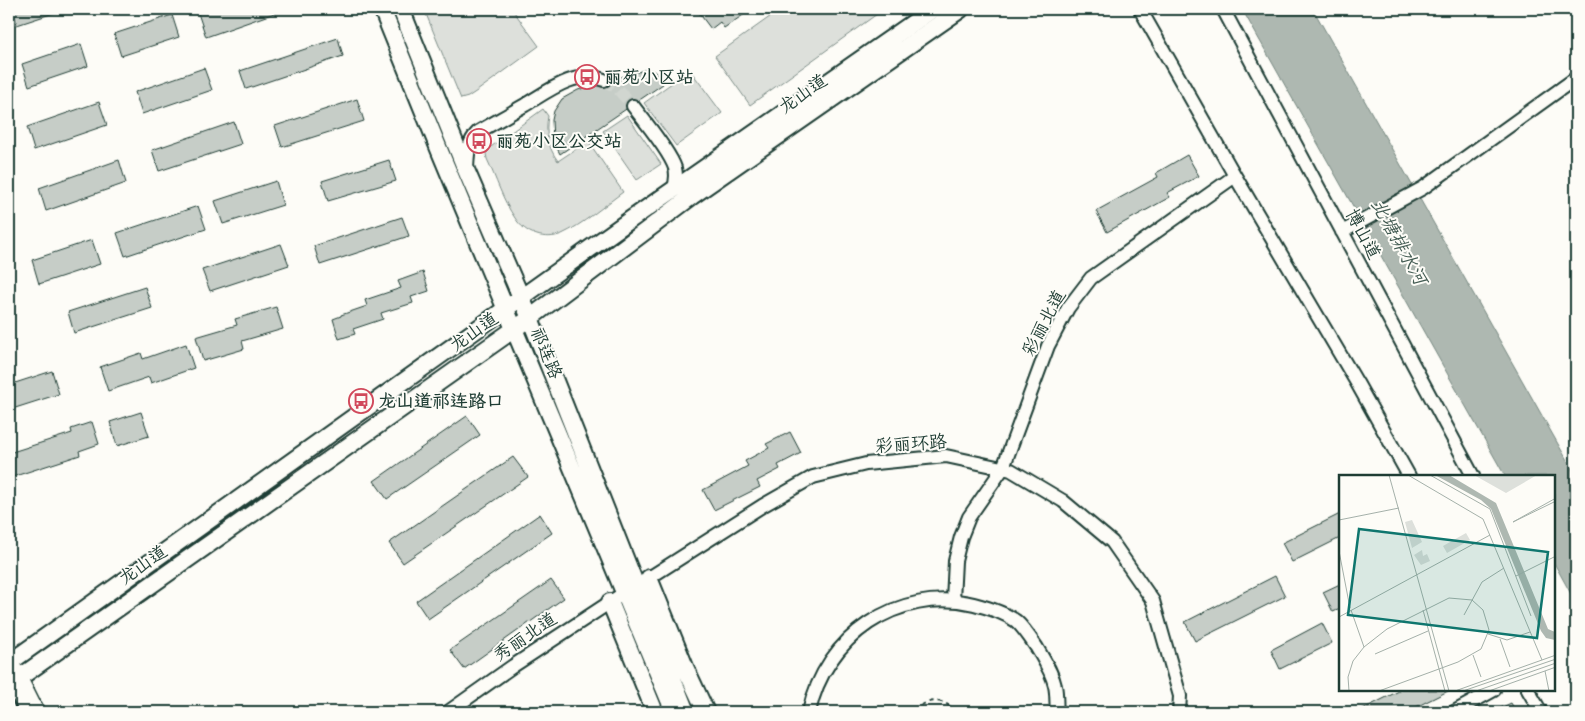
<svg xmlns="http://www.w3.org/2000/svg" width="1585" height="721" font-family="Pangolin,'LXGW WenKai TC',sans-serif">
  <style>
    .green { fill: #dde0db; stroke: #7e8e88 }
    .water { fill: #aeb8b1; stroke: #75877f }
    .building { fill: #c6cdc7; stroke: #1f3d34 }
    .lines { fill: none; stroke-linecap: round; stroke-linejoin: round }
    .minor-tunnel { stroke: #d1d6d0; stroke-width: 12; stroke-dasharray: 12 6; stroke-linecap: butt }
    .minor-casing { stroke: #1f3d34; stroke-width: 16 }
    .major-casing { stroke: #1f3d34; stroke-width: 20 }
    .path { stroke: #1f3d34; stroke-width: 2; stroke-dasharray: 5 4; stroke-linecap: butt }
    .minor { stroke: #fdfcf7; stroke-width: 12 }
    .major { stroke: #fdfcf7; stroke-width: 16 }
    .labels { text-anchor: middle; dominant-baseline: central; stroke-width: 4; stroke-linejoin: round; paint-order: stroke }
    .poi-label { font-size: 18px; font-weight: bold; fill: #1f3d34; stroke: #fdfcf7; text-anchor: start }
    .street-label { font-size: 18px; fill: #1f3d34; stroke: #fdfcf7 }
    .water-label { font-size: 19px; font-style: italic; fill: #435c53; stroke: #fdfcf7 }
    .inset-road { fill: none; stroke: #a4b0a9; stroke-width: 1 }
    .view { fill: #0f766e; fill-opacity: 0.15; stroke: #0f766e; stroke-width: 2.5 }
    .inset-edge { fill: none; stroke: #1f3d34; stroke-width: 2.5 }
  </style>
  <rect width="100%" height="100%" fill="#fdfcf7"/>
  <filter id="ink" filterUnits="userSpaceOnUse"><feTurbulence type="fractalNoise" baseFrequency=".02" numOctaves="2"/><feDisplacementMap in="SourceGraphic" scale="10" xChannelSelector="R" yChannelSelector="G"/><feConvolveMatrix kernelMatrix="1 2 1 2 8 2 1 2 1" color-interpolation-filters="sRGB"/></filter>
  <g filter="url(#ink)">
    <!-- green -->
    <path class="green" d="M424,9H512L539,46L477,91L468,97L461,99Z
      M781,9H884L750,105L715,56Z
      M690,70L722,113L676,146L644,103Z
      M543,109L548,116C545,132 548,148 558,161L588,141L623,192C605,205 582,225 562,234C545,241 525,234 515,218C503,201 496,178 487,159L486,154L488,149Z
      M627,115L661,164L637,180L603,131Z"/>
    <!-- water -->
    <path class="water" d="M1242,9H1313L1576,476V603L1554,563V476H1505Z"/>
    <!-- building -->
    <path class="building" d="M12,9H66L17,25Z
      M209,9H286L206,37L198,13Z
      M696,9H752L724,28L720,22L711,29Z
      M172,15L179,37L121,56L114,34Z
      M338,38L343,56L246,89L240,71Z
      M81,44L88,66L29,86L22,64Z
      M204,68L212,90L142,114L135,92Z
      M644,70H651L655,72L663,84L560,154L553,140L552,120L554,111L562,99L578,90Z
      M357,99L364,121L282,147L275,126Z
      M99,102L107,125L34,150L27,127Z
      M234,122L241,144L159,171L152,150Z
      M1187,155L1199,176L1167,193L1170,197L1107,232L1096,211L1158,177L1156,173Z
      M119,160L126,183L46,211L39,188Z
      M389,160L396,181L328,201L322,181Z
      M276,181L283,205L223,224L215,201Z
      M198,206L206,229L125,256L117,233Z
      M402,217L409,236L320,265L314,246Z
      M92,240L100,264L39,284L32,260Z
      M281,244L289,265L210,291L202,270Z
      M423,272L429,291L411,297L413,303L381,313L383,319L353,329L355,334L339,339L333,319L341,316V315L367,306L365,300L401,288L398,281Z
      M145,287L152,308L74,333L68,312Z
      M276,307L283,329L242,341L244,349L203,361L196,337L237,325L235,319Z
      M186,344L194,368L151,383L149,377L108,391L100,367L141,353L143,359Z
      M52,371L59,394L9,410V385Z
      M141,412L149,436L117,446L110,422Z
      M467,416L480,435L387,499L374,481Z
      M92,422L99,444L79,451L80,455L9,478V453L72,433L71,429Z
      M790,432L801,453L778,465L780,469L757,481L760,487L714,510L703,490L748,466L745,461L769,448L766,444Z
      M513,457L528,477L403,563L389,543Z
      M540,514L552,533L428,619L416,601Z
      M1340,514V538L1292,562L1282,543Z
      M1275,576L1285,596L1195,641L1185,622Z
      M551,580L564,598L464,669L450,650Z
      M1340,584V609L1333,612L1323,592Z
      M1322,623L1332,643L1280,669L1271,650Z
      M1401,690H1450L1406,712H1357Z
      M1511,703L1516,712H1492Z"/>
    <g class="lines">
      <!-- minor-tunnel -->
      <path class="minor-tunnel" d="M604,80L617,88L633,106"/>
      <defs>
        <path id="minor" d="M1140,9L1235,176L1357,383L1409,476
          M1223,9L1473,476
          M633,106C644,120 670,152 675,168C677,176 676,183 673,191
          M467,168C468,154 467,143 478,132C494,123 509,114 525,105C548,91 576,69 604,80
          M1342,232L1423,188L1576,78
          M641,583L762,506L813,477L866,464L946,456L1011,470L1063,501L1112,542L1153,601L1180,696L1179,712
          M953,600L955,561L961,537L969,517L1003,468L1048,346L1068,308L1091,278L1235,176
          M17,670L38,712
          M11,683L26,712
          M1528,690L1541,712
          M448,712L513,666L618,597
          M809,712C825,637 897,586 974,604C986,607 1005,613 1016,621C1024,628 1031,639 1037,648C1044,660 1052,672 1055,686C1057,694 1056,704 1057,712
          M1454,712L1494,690"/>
        <path id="major" d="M382,9L441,154L674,712
          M401,9L466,170L530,318L686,712
          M649,578L685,667L706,712
          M610,602L655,712
          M9,663L630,220L933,9
          M9,685L530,318L692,196L961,9"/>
      </defs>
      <!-- minor casing -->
      <use href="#minor" class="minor-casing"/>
      <!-- major casing -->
      <use href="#major" class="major-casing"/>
      <!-- path -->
      <path class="path" d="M914,712C925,698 944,697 956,712"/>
      <!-- minor -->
      <use href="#minor" class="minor"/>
      <!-- major -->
      <use href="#major" class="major"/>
    </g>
  </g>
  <!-- icons -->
  <defs>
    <symbol id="bus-ring" viewBox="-11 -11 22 22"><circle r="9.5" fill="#fdfcf7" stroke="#d1495b" stroke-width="1.5"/><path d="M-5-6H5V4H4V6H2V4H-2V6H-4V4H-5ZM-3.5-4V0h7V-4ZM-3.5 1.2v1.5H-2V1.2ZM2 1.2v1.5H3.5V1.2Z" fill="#d1495b"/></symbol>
  </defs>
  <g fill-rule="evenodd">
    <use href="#bus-ring" x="573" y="63" width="28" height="28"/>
    <use href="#bus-ring" x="465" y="127" width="28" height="28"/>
    <use href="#bus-ring" x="347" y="387" width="28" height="28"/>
  </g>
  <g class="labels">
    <!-- poi labels -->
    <g class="poi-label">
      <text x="604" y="77">丽苑小区站</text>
      <text x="496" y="141">丽苑小区公交站</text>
      <text x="378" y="401">龙山道祁连路口</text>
    </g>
    <!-- street labels -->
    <g class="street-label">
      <text transform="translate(803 94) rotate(-35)">龙山道</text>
      <text transform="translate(1363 234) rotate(62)">博山道</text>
      <text transform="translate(1044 323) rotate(-62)">彩丽北道</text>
      <text transform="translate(474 332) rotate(-35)">龙山道</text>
      <text transform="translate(546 353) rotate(67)">祁连路</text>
      <text transform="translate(911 444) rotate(-4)">彩丽环路</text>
      <text transform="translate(143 565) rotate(-35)">龙山道</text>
      <text transform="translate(525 637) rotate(-34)">秀丽北道</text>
    </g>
    <!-- water labels -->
    <g class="water-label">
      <text transform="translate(1399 242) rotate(61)">北塘排水河</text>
    </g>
  </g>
  <!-- overview -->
  <g transform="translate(1339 475)">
    <rect width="216" height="216" fill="#fdfcf7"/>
    <path d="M135,0H198L167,18ZM73,45L83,67L73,73L66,47ZM127,58L131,65L108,78L104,71ZM83,75L84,81L88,79L91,86L82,90L75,80Z" fill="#dde0db"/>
    <path d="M96,0H110L157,28L209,154L216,157V165L207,163L202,156L152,34L142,25Z" fill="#aeb8b1"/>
    <path class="inset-road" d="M50,0L110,216M69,0L144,44L203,185M91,0L151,34L192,141M0,45L60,33M174,47L217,23M174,47L217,26M0,76L11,133M177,101L217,81M12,135L25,172M84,135L106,216M125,140L143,107L165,93M0,142L151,60M149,159L168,165L191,157M161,164L171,192M36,179L89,156M134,180L142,202M206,196L210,216M10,216L9,202L14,186L25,172L48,154L110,123L133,125L144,135L150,155L142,174L119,187L40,216M116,216L217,180M124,216L217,184M137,216L217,188M150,216L217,192"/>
    <path class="view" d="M20,54L209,77L198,163L9,140Z"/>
    <rect width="216" height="216" class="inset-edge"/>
  </g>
  <!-- margin -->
  <rect width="1585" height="721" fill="none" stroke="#fdfcf7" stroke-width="30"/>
  <rect x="15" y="15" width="1555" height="691" fill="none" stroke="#1f3d34" stroke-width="2" filter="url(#ink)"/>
</svg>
